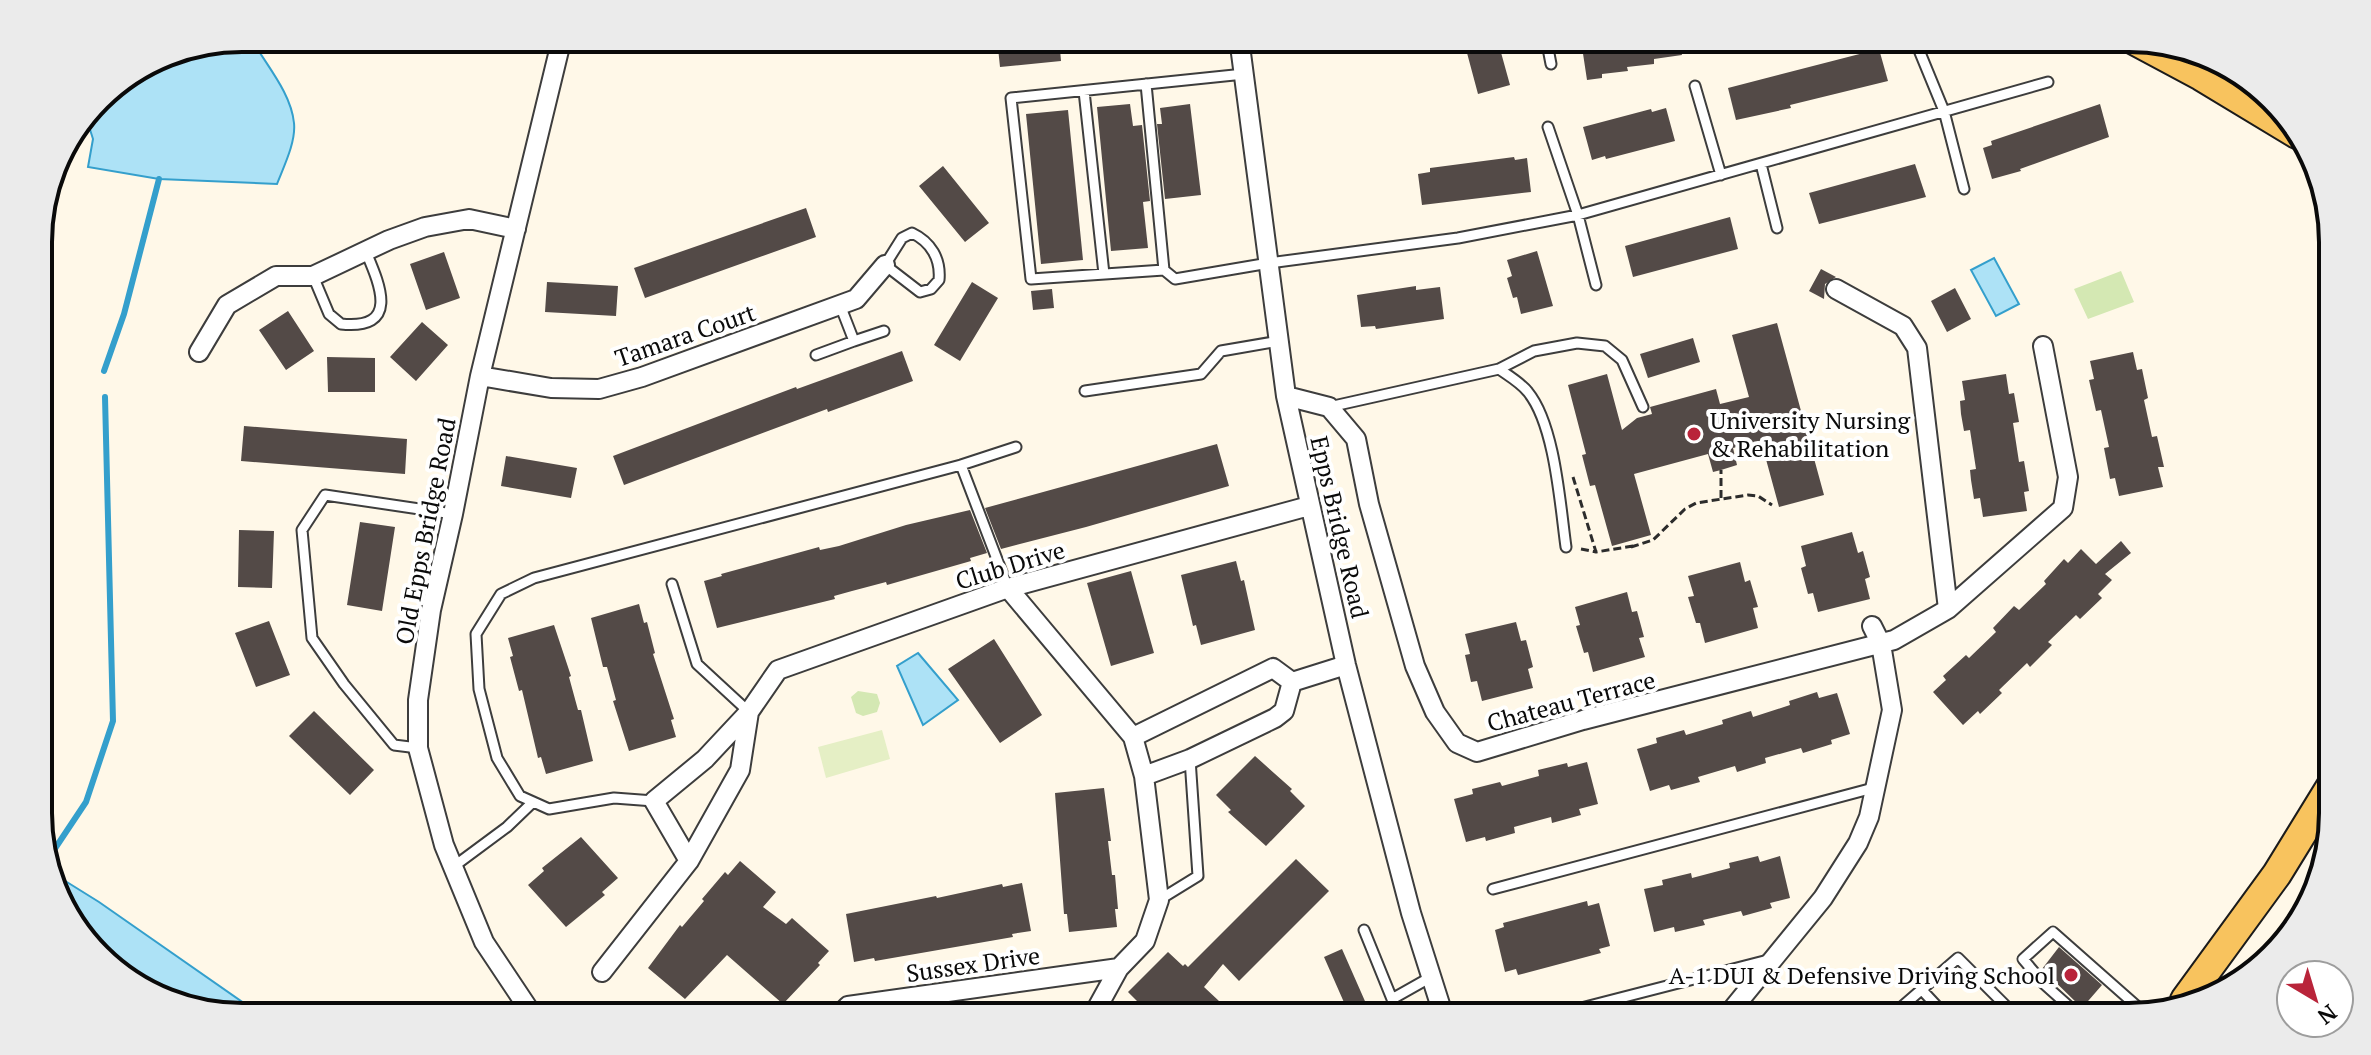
<svg xmlns="http://www.w3.org/2000/svg" width="2371" height="1055" font-family="'PT Serif',serif">
  <style>
    .green { fill: #d4e8b3 }
    .pitch { fill: #e5efc5 }
    .water { fill: #ade2f6; stroke: #349fcc; stroke-width: 2 }
    .lines { fill: none; stroke-linecap: round; stroke-linejoin: round }
    .stream { stroke: #349fcc; stroke-width: 6 }
    .building { fill: #534a47 }
    .service-casing { stroke: #3d3d3d; stroke-width: 13 }
    .minor-casing { stroke: #3d3d3d; stroke-width: 22 }
    .primary-casing { stroke: #1b1b1b; stroke-width: 32 }
    .path { stroke: #2c2c2c; stroke-width: 3; stroke-dasharray: 8 4; stroke-linecap: butt }
    .service { stroke: #fff; stroke-width: 9 }
    .minor { stroke: #fff; stroke-width: 18 }
    .primary { stroke: #f8c35e; stroke-width: 28 }
    .poi-dot { fill: #b9243a; stroke: #fff; stroke-width: 3 }
    .labels { text-anchor: middle; dominant-baseline: central; stroke-width: 8; stroke-linejoin: round; paint-order: stroke }
    .street-label { font-size: 24px; fill: #0a0a0a; stroke: #fff }
    .poi-label { font-size: 24px; fill: #0a0a0a; stroke: #fff; text-anchor: start }
    .rim { fill: none; stroke: #0a0a0a; stroke-width: 4 }
  </style>
  <rect width="100%" height="100%" fill="#fff8e8"/>
  <!-- green -->
  <path class="green" d="M2121,271L2134,302L2088,319L2074,289Z
    M858,691L877,694L880,703L877,712L863,716L856,713L851,697Z"/>
  <!-- pitch -->
  <path class="pitch" d="M882,730L890,759L826,778L818,747Z"/>
  <!-- water -->
  <path class="water" d="M242,38H251C265,64 291,92 294,123C296,142 284,166 277,184L159,179L88,167L93,139L86,117L107,89L164,53Z
    M1994,258L2019,304L1996,316L1971,270Z
    M918,653L958,700L923,725L897,666Z
    M54,874L99,902L264,1017H242L164,1002L80,937Z"/>
  <g class="lines">
    <!-- stream -->
    <path class="stream" d="M104,371L124,314L159,179
      M48,859L86,802L113,721L105,397"/>
  </g>
  <!-- building -->
  <path class="building" d="M997,38H1059L1061,61L1000,67Z
    M1463,38H1497L1510,85L1478,94Z
    M1604,38H1712V47L1681,51L1682,55L1654,59V64L1627,67L1628,71L1602,74V78L1587,80L1582,47L1594,45V41Z
    M1879,49L1888,81L1790,105L1791,108L1736,120L1728,88Z
    M1130,104L1133,126L1142,125L1150,201L1143,202L1148,248L1111,251L1097,107Z
    M1190,104L1201,195L1165,199L1157,124H1162L1160,108Z
    M2100,104L2109,137L2020,169L2021,171L1992,179L1983,148L1992,145L1991,141Z
    M1666,108L1675,141L1606,159L1605,156L1592,160L1583,127L1651,109L1652,112Z
    M1068,110L1083,260L1041,264L1026,114Z
    M1514,157L1515,160L1527,158L1531,192L1422,205L1418,174L1430,172V168Z
    M1915,164L1926,197L1819,224L1809,193Z
    M943,166L989,223L965,242L919,186Z
    M806,208L816,237L645,298L634,268Z
    M1730,217L1738,249L1633,277L1625,246Z
    M1537,251L1553,306L1521,314L1517,297L1513,298L1507,278L1512,276L1507,260Z
    M444,252L460,298L426,310L410,264Z
    M1821,269L1836,277L1825,284L1824,299L1809,291Z
    M547,282L618,286L616,316L545,312Z
    M972,282L998,298L960,361L934,345Z
    M1416,286V290L1440,287L1444,319L1376,329L1375,326L1361,327L1357,295Z
    M1955,288L1971,319L1947,332L1931,301Z
    M1052,289L1054,308L1033,310L1031,291Z
    M288,311L314,351L286,370L259,330Z
    M422,322L448,345L416,381L390,357Z
    M1777,323L1824,495L1779,507L1761,441L1733,448L1737,465L1721,470L1713,472L1708,454L1634,474L1651,535L1612,546L1595,485L1590,486L1582,455L1586,454L1568,385L1607,374L1622,430L1637,418L1652,414L1650,407L1716,389L1720,404L1749,397L1732,335Z
    M1693,338L1700,362L1648,378L1640,354Z
    M902,351L913,381L828,412L827,409L624,485L613,456L796,387L797,389Z
    M2133,352L2137,370L2142,369L2148,398L2144,400L2152,437L2157,436L2164,467H2158L2163,487L2119,496L2115,478L2110,479L2104,448L2109,447L2101,410L2096,411L2089,380L2094,379L2090,361Z
    M327,357L375,358V392H328Z
    M2006,374L2009,394L2014,393L2019,422L2013,423L2019,462L2024,461L2029,491L2024,492L2027,511L1983,517L1980,498L1974,499L1971,480L1970,470L1976,469L1970,430L1964,431L1961,414L1960,401L1965,400L1962,381Z
    M244,426L407,439L405,474L241,461Z
    M1217,444L1229,486L1086,527L1001,549L985,508Z
    M506,456L577,468L571,498L501,486Z
    M970,510L987,553L970,558L971,561L887,585L886,582L852,591L834,596L835,599L717,628L704,581L722,576L721,574L819,547L820,550L839,546L906,525Z
    M360,522L395,527L382,611L347,605Z
    M239,530L274,531L272,588L238,587Z
    M1852,532L1858,553L1863,551L1870,577L1865,579L1870,599L1818,612L1813,593L1808,594L1801,568L1806,566L1801,546Z
    M2121,541L2131,553L2105,574L2112,580L2098,594L2102,598L2080,619L2076,615L2048,642L2052,645L2030,667L2027,663L1999,690L2002,693L1980,714L1978,711L1963,725L1933,692L1946,680L1943,676L1966,655L1969,658L1996,632L1993,628L2014,606L2019,610L2046,584L2044,581L2064,559L2068,563L2081,549L2096,564Z
    M1236,561L1241,581L1244,580L1255,630L1201,645L1196,625L1193,626L1181,575Z
    M1740,562L1745,582L1750,580L1758,607L1753,608L1758,628L1705,643L1700,623H1696L1688,597L1694,596L1688,576Z
    M1131,571L1154,653L1111,666L1087,583Z
    M1627,592L1632,612L1637,611L1644,637L1639,638L1645,657L1593,672L1588,652L1584,653L1576,626L1580,625L1575,607Z
    M639,604L644,623L647,622L655,653L653,654L674,719L671,720L676,737L629,751L613,701L616,700L607,667H603L591,618Z
    M269,621L290,675L256,687L235,633Z
    M1516,622L1521,641L1526,640L1533,667L1528,669L1533,688L1482,701L1477,681L1471,682L1465,655L1470,654L1465,634Z
    M554,625L571,676L569,677L578,710H581L593,761L546,774L541,757L538,758L522,690L519,691L510,657L513,656L508,638Z
    M994,639L1042,715L1000,743L948,669Z
    M1817,692L1819,698L1837,693L1850,734L1831,740L1832,744L1803,753L1801,748L1765,758L1766,763L1737,772L1735,766L1698,777L1700,782L1671,790L1669,785L1650,791L1637,749L1657,743L1656,738L1684,730L1686,735L1723,724L1722,720L1751,711L1753,717L1790,705L1789,701Z
    M314,711L374,770L350,795L289,736Z
    M1255,756L1292,789L1290,791L1305,806L1266,846L1228,812L1231,810L1216,795Z
    M1587,762L1598,804L1579,809L1581,815L1552,823L1551,817L1514,827L1515,833L1486,841L1485,837L1466,842L1454,799L1473,794L1472,789L1500,782L1502,786L1539,776L1538,770L1567,763L1568,767Z
    M1104,788L1111,841H1108L1112,875H1115L1118,909H1115L1117,927L1069,932L1067,914H1064L1055,793Z
    M581,837L618,878L602,892L605,895L566,927L528,885L544,871L542,868Z
    M1758,856L1760,862L1780,856L1790,898L1770,903L1772,908L1743,916L1741,911L1703,920L1705,925L1675,932L1674,927L1654,932L1644,889L1663,885L1662,880L1691,873L1692,878L1730,868L1729,863Z
    M1296,859L1329,891L1239,981L1223,964L1204,987L1219,1001L1204,1017H1150L1141,1008L1143,1007L1128,992L1168,952L1183,966L1185,964L1188,967Z
    M740,861L776,892L763,907L786,924L792,918L829,951L818,963L820,965L783,1004L727,955L685,999L648,968L680,925L682,927L704,901L702,899L725,872L728,875Z
    M1022,883L1031,931L1012,934L1013,937L875,961L874,958L854,962L846,914L936,896L937,898L1002,884L1003,887Z
    M1587,901L1588,906L1599,903L1610,946L1599,949L1601,953L1518,975L1516,969L1505,972L1495,930L1504,927L1503,923Z
    M2059,947L2102,985L2082,1008L2042,969Z
    M1342,949L1368,1008L1350,1016L1324,957Z"/>
  <g class="lines">
    <defs>
      <path id="service" d="M1546,38L1551,64
        M1914,38L1944,111L1964,189
        M1244,74L1011,98L1031,279L1164,270L1175,279L1269,263L1458,238L1578,215L2048,82
        M1146,84L1164,270
        M1695,86L1721,175
        M1084,91L1104,274
        M1548,127L1578,215L1596,285
        M1761,164L1777,228
        M912,233C931,242 941,259 939,280L931,289L920,292L885,265L902,238Z
        M313,276L329,314L341,324C400,330 380,285 366,252
        M840,305L854,341L884,331
        M816,355L854,341
        M1499,369L1534,351L1577,343L1605,346L1622,360L1643,407
        M1085,391L1201,374L1221,351L1279,341
        M1329,407L1499,369C1509,376 1521,383 1528,392C1555,425 1560,504 1566,547
        M961,465L1008,588
        M672,584L697,664L749,712
        M418,748L394,745L344,684L312,638L302,530L325,495L453,514
        M654,801L614,798L549,809L520,796L497,758L479,689L476,634L501,594L534,578L961,465L1016,447
        M453,867L507,827L533,802
        M1493,889L1877,787
        M1159,900L1198,876L1190,759
        M1364,930L1392,999
        M1921,989L1947,1017
        M1398,1017L1392,999L1431,977
        M1546,1017L1768,960
        M1890,1017L1958,958L2017,1017
        M2081,1017L2044,984L2023,959L2053,932L2147,1015"/>
      <path id="minor" d="M1239,38L1286,396L1346,665L1411,913L1444,1017
        M1836,289L1903,326L1917,348L1948,609
        M199,352L227,305L276,276H313L389,240L425,227L469,219L516,229
        M480,376L551,388L599,389L642,377L856,299L885,265
        M1286,396L1329,407L1356,439L1369,504L1415,666L1435,712L1457,743L1477,752L1583,720L1894,640L1948,609L2063,508L2068,477L2043,346
        M1008,588L1133,737L1144,776L1159,900L1145,941L1119,968L1092,1017
        M1292,682L1346,665
        M1133,737L1273,668L1292,682L1284,711L1275,718L1190,759L1144,776
        M689,861L654,801L705,759L749,712L778,670L1008,588L1309,506
        M602,972L689,861L740,770L749,712
        M534,1017L484,942L444,845L418,748V700L431,610L453,514L480,376L562,38
        M837,1017L848,1006L1119,968
        M1726,1017L1823,898L1858,843L1869,817L1892,710L1881,644L1872,626"/>
      <path id="primary" d="M2130,38L2201,76L2297,134
        M2185,1000L2277,874L2333,783"/>
    </defs>
    <!-- service casing -->
    <use href="#service" class="service-casing"/>
    <!-- minor casing -->
    <use href="#minor" class="minor-casing"/>
    <!-- primary casing -->
    <use href="#primary" class="primary-casing"/>
    <!-- path -->
    <path class="path" d="M1573,477L1596,552L1633,546
      M1721,498V470
      M1631,547L1653,540L1685,509L1696,503L1748,495L1758,496L1772,505
      M1581,549L1596,552"/>
    <!-- service -->
    <use href="#service" class="service"/>
    <!-- minor -->
    <use href="#minor" class="minor"/>
    <!-- primary -->
    <use href="#primary" class="primary"/>
  </g>
  <!-- markers -->
  <g class="poi-dot">
    <circle cx="1694" cy="434" r="8"/>
    <circle cx="2071" cy="975" r="8"/>
  </g>
  <g class="labels">
    <!-- street labels -->
    <g class="street-label">
      <text transform="translate(685 335) rotate(-19)">Tamara Court</text>
      <text transform="translate(1340 527) rotate(77)">Epps Bridge Road</text>
      <text transform="translate(425 531) rotate(-79)">Old Epps Bridge Road</text>
      <text transform="translate(1010 565) rotate(-17)">Club Drive</text>
      <text transform="translate(1571 701) rotate(-15)">Chateau Terrace</text>
      <text transform="translate(973 964) rotate(-8)">Sussex Drive</text>
    </g>
    <!-- poi labels -->
    <g class="poi-label">
      <text x="1710" y="420">University Nursing<tspan x="1710" dy="28">&amp; Rehabilitation</tspan></text>
      <text x="2055" y="975" text-anchor="end">A-1 DUI &amp; Defensive Driving School</text>
    </g>
  </g>
  <!-- crop -->
  <path d="M0 0H2371V1055H0ZM242 52H2129A190 190 0 0 1 2319 242V813A190 190 0 0 1 2129 1003H242A190 190 0 0 1 52 813V242A190 190 0 0 1 242 52Z" fill="#ebebeb" fill-rule="evenodd"/>
  <path class="rim" d="M242 52H2129A190 190 0 0 1 2319 242V813A190 190 0 0 1 2129 1003H242A190 190 0 0 1 52 813V242A190 190 0 0 1 242 52Z"/>
  <!-- north arrow -->
  <g transform="translate(2315 999) rotate(142)"><circle r="38" fill="#ffffff" stroke="#9d9d9d" stroke-width="2"/>
  <path d="M0-6L14 30L0 20L-14 30Z" fill="#b9243a"/>
  <text y="-12" font-size="22" font-weight="bold" text-anchor="middle" fill="#0a0a0a">N</text>
  </g>
</svg>
